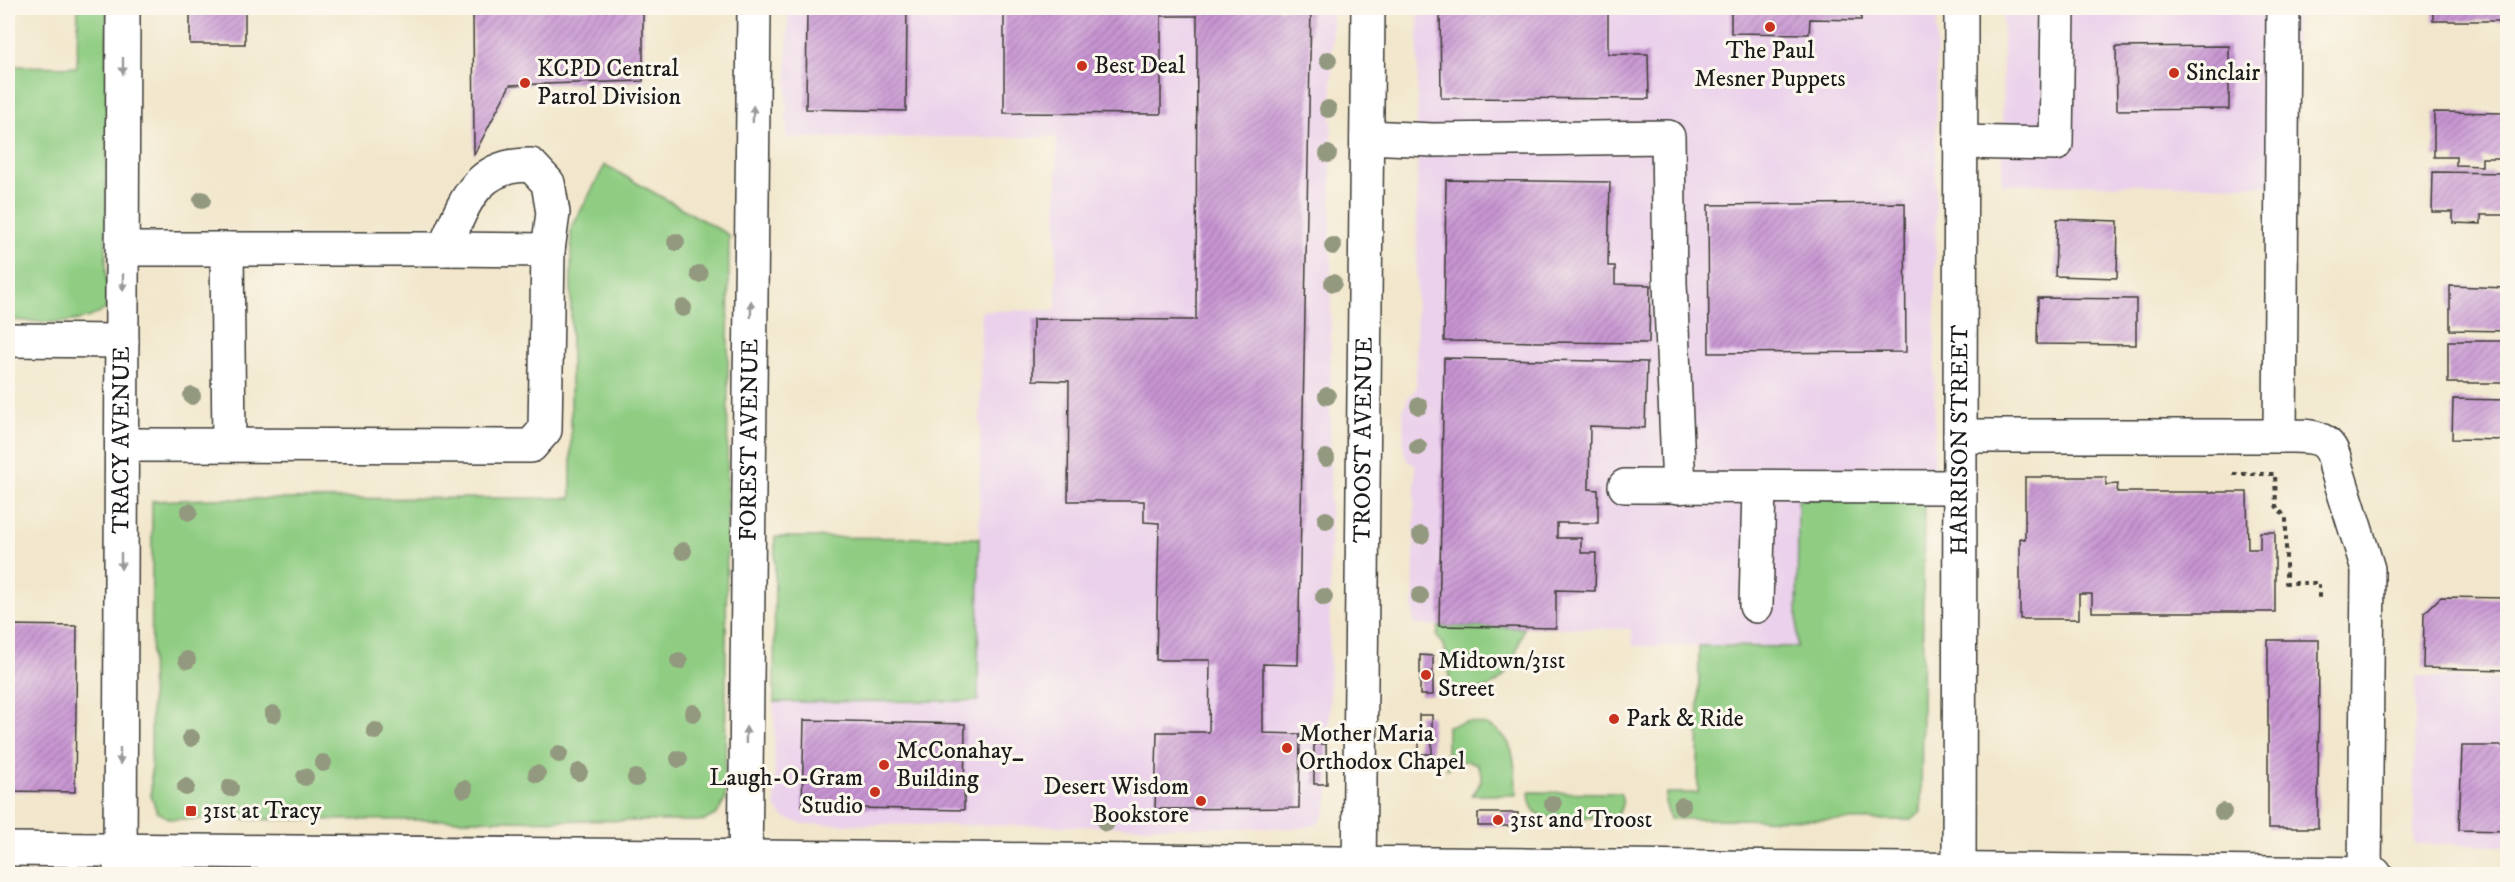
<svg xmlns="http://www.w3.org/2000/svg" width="2515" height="882" font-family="'IM FELL DW Pica',serif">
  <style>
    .built { fill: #ebd1eb }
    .green { fill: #90cd83; stroke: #567450; stroke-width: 1.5 }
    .building { fill: url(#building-hatch) }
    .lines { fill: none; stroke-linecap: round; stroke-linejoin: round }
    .minor-casing { stroke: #3c3a36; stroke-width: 36 }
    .major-casing { stroke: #3c3a36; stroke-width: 36 }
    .path { stroke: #3c3a36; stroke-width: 4; stroke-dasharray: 4.5 4.5; stroke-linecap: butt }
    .minor { stroke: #fff; stroke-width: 33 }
    .major { stroke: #fff; stroke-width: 33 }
    .tree { fill: #93997f }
    .oneway { fill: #999 }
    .poi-dot { fill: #c8321e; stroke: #fbf7ec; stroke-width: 2 }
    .labels { text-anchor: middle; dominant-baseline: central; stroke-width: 6; stroke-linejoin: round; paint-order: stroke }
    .poi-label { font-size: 24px; fill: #1c1c1c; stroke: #fbf7ec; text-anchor: start }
    .street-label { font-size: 24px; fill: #1c1c1c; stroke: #fbf7ec }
  </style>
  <defs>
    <pattern id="building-hatch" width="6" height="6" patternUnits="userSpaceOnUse" patternTransform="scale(1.5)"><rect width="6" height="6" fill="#c895d3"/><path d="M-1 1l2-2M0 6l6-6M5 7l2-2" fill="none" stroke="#a279aa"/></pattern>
  </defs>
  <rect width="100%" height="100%" fill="#fbf7ec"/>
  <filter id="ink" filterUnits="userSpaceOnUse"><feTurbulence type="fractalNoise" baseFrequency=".0167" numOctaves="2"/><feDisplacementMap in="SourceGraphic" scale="12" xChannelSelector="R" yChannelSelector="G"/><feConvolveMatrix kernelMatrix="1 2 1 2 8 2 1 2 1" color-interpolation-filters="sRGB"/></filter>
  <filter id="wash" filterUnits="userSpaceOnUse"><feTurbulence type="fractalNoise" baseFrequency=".008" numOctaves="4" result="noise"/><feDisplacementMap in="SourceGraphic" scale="24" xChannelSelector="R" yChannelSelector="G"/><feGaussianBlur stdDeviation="1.35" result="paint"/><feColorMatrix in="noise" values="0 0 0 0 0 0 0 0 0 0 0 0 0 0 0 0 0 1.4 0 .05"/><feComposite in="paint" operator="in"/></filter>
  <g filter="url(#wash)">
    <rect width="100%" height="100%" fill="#f2e7cc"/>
    <!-- built -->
    <path class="built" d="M788,8H1332L1329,793L1326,812L1318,824L1301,828L802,824L783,817L775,807L774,702L978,701L981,311L1056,310L1057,137L786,138Z
      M1418,8H1937L1934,499H1798L1797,648L1633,646L1631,629L1413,625L1415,466L1408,461L1404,453L1403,411L1408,397L1416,389Z
      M2003,8H2296V186L2002,184Z
      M2415,677L2507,679V846L2414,844Z"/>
    <!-- green -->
    <path class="green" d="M78,8H107L106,309C79,328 39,321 8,320V66L77,67Z
      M605,165L729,235L725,800L717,814L704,821L170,819L157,812L151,796L152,501L211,499L571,498V229Z
      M1798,499H1924L1921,812L1912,820L1670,819L1665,802L1666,793H1698L1699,646L1797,647Z
      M775,537L979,538L978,701L774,702Z
      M1439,626L1524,628C1511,671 1501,702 1449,685C1449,663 1450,654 1437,636Z
      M1466,722C1515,724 1515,755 1516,795H1472C1482,784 1484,777 1477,764C1467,759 1456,761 1447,769V726Z
      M1529,792L1620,793C1625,802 1621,809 1616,818L1543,817C1531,811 1530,804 1529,792Z"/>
    <g id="blocks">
      <!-- building -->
      <path class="building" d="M190,8H245V44H190Z
        M473,8H643V81L510,85L474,155Z
        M807,8H907L906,111L806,109Z
        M1004,8H1311L1298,665L1263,664V733L1300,734L1299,808L1155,809L1157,732H1209L1210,660H1156L1159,523L1144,522V501H1068L1069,381L1033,380V319L1196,320L1197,16H1161V114L1004,113Z
        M1440,8H1608V54H1648L1649,99L1441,98Z
        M1731,8H1861V20L1810,19L1809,34L1731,33Z
        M2433,8H2508V21H2433Z
        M2229,46V109L2117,110L2116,47Z
        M2434,112L2508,113V158H2482V166L2456,165V157H2434Z
        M2433,172L2508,173V215H2481V224L2453,223V212H2432Z
        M1446,180L1610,182L1608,266H1615V284L1650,285L1649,343L1444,341Z
        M1905,203L1906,352L1709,353L1708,205Z
        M2057,219L2118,221L2117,278L2055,276Z
        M2450,286L2508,288V331L2450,330Z
        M2038,298L2136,299V345L2037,344Z
        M2448,341H2508V383H2448Z
        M1444,358L1647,362L1645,428L1590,426L1589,489L1598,490V523H1557V538H1581V553H1596L1595,591L1556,590V628L1439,626Z
        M2453,399L2508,400V440L2452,439Z
        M2025,477H2106V485L2118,484L2117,492H2247L2248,549H2260V532H2275V612H2092V594H2079V619H2020V538L2025,539Z
        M2441,597L2508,598V670L2423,668L2424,613Z
        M8,625L77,626L75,792L8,791Z
        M2268,640H2319L2318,828H2268Z
        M1420,655L1433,656V695H1420Z
        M1419,715H1432V754H1419Z
        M804,720L965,724L964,810L802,807Z
        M1314,744H1326L1327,784H1314Z
        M2462,746H2508V831L2459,830Z
        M1478,813H1518V826H1478Z"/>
    </g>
  </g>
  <g filter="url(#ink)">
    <use href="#blocks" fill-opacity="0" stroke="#3c3a36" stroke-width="1.5"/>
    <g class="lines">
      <defs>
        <g id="minor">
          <path d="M2283,8L2280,436C2308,436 2332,432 2336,467L2368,569L2365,874"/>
          <path d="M1367,137L1433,140L1668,137L1670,283L1679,487"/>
          <path d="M1960,142L2056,144L2058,8"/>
          <path d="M227,249L229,445"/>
          <path d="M444,249L548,250"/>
          <path d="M8,340L122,341"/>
          <path d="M1960,436H2280"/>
          <path d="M122,445L531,446L545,430L548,250L553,213L548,183L531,165C474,164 464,205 444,249H123"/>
          <path d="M1625,486L1960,487"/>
          <path d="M1756,606L1759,487"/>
          <path id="s1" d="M120,874L123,8"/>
          <path id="s2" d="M745,874L754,8"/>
          <path id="s3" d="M1959,874L1961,8"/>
        </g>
        <g id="major">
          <path d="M8,849L2375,874"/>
          <path id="s4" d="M1359,874L1368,8"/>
        </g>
      </defs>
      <!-- minor casing -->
      <use href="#minor" class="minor-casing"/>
      <!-- major casing -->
      <use href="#major" class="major-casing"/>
      <!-- path -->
      <path class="path" d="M2233,474H2275L2276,506L2286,518V583H2319V602"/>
      <!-- minor -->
      <use href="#minor" class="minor"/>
      <!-- major -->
      <use href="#major" class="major"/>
    </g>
    <!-- trees -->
    <g class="tree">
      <circle cx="1328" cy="60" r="9"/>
      <circle cx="1328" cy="109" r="9"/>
      <circle cx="1328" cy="154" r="9"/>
      <circle cx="202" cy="200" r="9"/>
      <circle cx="676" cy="242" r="9"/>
      <circle cx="1333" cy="246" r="9"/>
      <circle cx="699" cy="274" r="9"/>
      <circle cx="1333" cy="283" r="9"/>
      <circle cx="683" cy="308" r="9"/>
      <circle cx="192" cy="396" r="9"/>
      <circle cx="1327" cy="396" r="9"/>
      <circle cx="1419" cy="406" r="9"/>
      <circle cx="1418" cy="447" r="9"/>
      <circle cx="1326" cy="458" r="9"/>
      <circle cx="189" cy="512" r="9"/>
      <circle cx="1326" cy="520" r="9"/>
      <circle cx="1421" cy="535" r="9"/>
      <circle cx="683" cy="551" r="9"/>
      <circle cx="1420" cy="596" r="9"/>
      <circle cx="1324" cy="597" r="9"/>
      <circle cx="187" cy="660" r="9"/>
      <circle cx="679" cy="661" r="9"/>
      <circle cx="693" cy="713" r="9"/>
      <circle cx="273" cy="714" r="9"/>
      <circle cx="375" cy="731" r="9"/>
      <circle cx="191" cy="738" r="9"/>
      <circle cx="559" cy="754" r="9"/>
      <circle cx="679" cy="759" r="9"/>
      <circle cx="323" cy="763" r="9"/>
      <circle cx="579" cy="772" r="9"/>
      <circle cx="537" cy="774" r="9"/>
      <circle cx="305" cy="777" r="9"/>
      <circle cx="636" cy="778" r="9"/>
      <circle cx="186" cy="787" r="9"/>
      <circle cx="230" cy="788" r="9"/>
      <circle cx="464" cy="789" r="9"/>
      <circle cx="1553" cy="804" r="9"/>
      <circle cx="1682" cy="806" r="9"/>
      <circle cx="2223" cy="812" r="9"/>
      <circle cx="1106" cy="823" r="9"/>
    </g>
    <!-- one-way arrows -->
    <defs><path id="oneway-solid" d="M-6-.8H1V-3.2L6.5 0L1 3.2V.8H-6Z" transform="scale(1.5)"/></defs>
    <g class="oneway">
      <use href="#oneway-solid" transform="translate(123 66) rotate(90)"/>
      <use href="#oneway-solid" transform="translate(753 114) rotate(-89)"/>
      <use href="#oneway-solid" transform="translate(123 282) rotate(90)"/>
      <use href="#oneway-solid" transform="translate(751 309) rotate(-89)"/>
      <use href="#oneway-solid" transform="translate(121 561) rotate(90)"/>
      <use href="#oneway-solid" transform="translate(746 735) rotate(-89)"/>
      <use href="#oneway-solid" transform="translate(120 756) rotate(90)"/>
    </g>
  </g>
  <!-- markers -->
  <g class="poi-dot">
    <circle cx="1770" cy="27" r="6"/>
    <circle cx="1082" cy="66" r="6"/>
    <circle cx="2174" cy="73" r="6"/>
    <circle cx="525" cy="83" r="6"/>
    <circle cx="1426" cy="675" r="6"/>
    <circle cx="1614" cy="719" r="6"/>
    <circle cx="1287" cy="748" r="6"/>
    <circle cx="884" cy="765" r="6"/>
    <circle cx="875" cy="792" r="6"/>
    <circle cx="1201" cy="801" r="6"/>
    <rect x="185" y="805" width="12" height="12" rx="3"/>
    <circle cx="1498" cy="820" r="6"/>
  </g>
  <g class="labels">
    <!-- poi labels -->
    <g class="poi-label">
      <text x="1770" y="51" text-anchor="middle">The Paul<tspan x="1770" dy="28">Mesner Puppets</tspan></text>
      <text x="1094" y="66">Best Deal</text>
      <text x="537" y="69">KCPD Central<tspan x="537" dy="28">Patrol Division</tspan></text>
      <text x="2186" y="73">Sinclair</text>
      <text x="1438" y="661">Midtown/31st<tspan x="1438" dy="28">Street</tspan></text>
      <text x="1626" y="719">Park &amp; Ride</text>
      <text x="1299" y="734">Mother Maria<tspan x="1299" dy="28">Orthodox Chapel</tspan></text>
      <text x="896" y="751">McConahay_<tspan x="896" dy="28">Building</tspan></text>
      <text x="863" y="778" text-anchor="end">Laugh-O-Gram<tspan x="863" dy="28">Studio</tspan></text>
      <text x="1189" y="787" text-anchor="end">Desert Wisdom<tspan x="1189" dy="28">Bookstore</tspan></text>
      <text x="203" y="811">31st at Tracy</text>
      <text x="1510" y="820">31st and Troost</text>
    </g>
    <!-- street labels -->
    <g class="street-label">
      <text stroke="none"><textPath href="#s1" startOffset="434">TRACY AVENUE</textPath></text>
      <text stroke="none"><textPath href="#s2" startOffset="434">FOREST AVENUE</textPath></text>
      <text stroke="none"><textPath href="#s4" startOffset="434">TROOST AVENUE</textPath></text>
      <text stroke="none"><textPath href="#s3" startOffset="434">HARRISON STREET</textPath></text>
    </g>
  </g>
  <!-- margin -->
  <rect width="2515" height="882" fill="none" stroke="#fbf7ec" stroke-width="30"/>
</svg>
